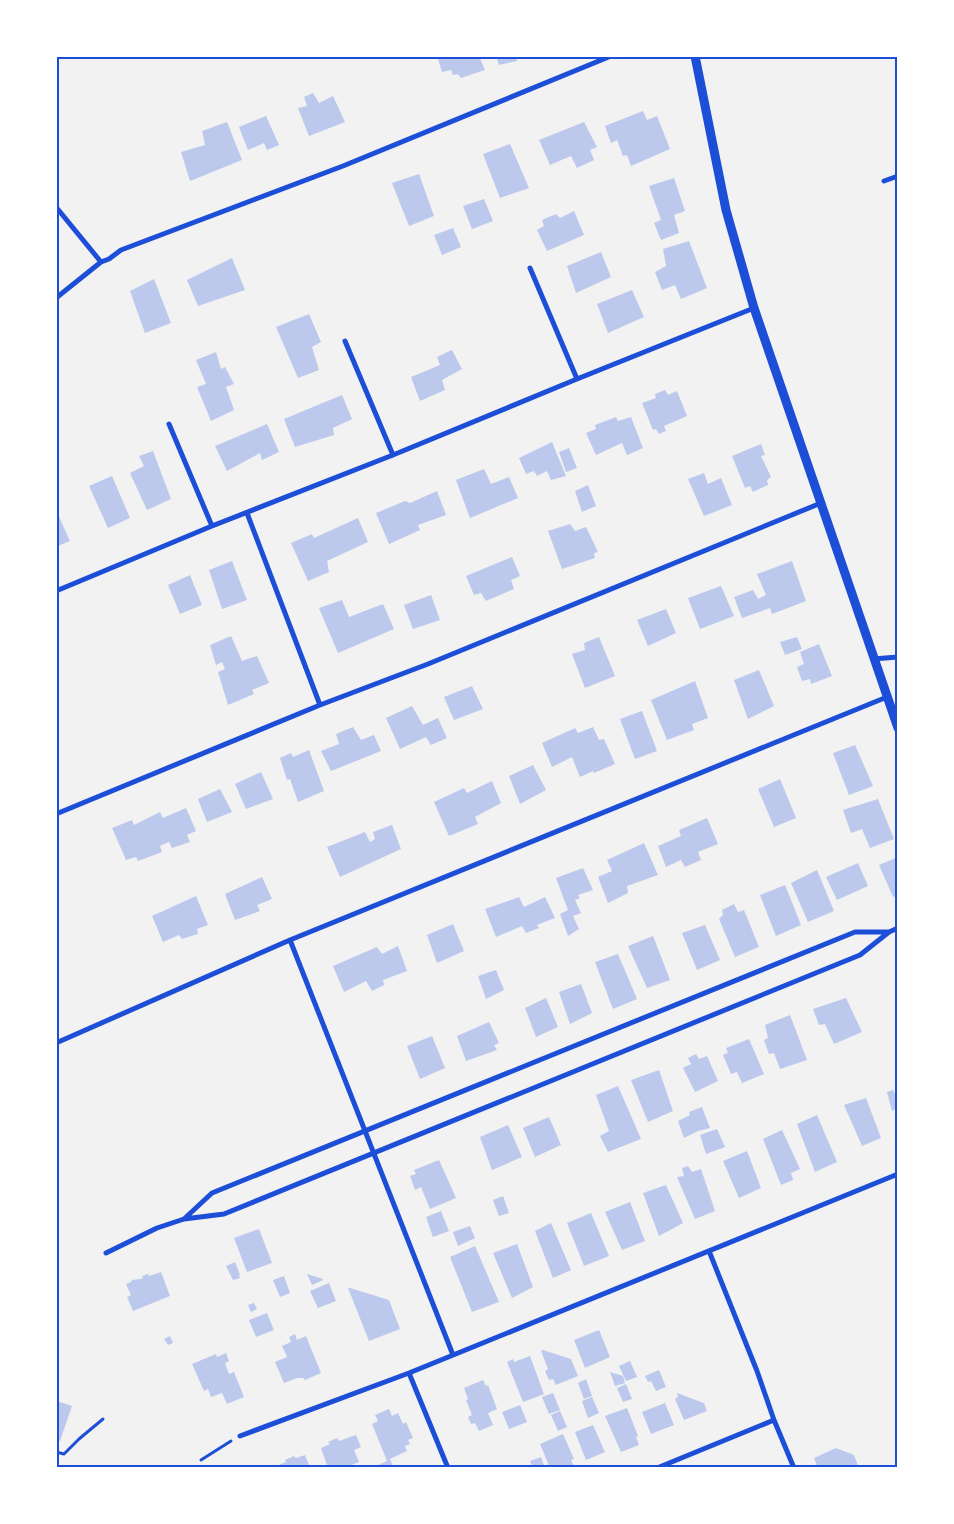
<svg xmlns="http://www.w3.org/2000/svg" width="954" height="1524" font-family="'Varela Round',sans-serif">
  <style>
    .building { fill: #bdc9ec }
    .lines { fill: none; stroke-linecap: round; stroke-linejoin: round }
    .path { stroke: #1d4ed8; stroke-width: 3 }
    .minor { stroke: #1d4ed8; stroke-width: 5 }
    .tertiary { stroke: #1d4ed8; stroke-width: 9 }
    .neatline { fill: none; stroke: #1d4ed8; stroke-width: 2 }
  </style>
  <rect width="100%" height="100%" fill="#f2f2f2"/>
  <!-- building -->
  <path class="building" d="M437,56H479L485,70L461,78L458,74L453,75L451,70L442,72Z
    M496,56H516L517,61L499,65Z
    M313,93L319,103L333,96L345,122L309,136L298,108L307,106L304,97Z
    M643,111L647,120L657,116L670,149L631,166L627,155L623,156L617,140L611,143L605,126Z
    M266,116L279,145L267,150L264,143L248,150L239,127Z
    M227,122L242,160L190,181L181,152L205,145L202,131Z
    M584,122L597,147L590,150L594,160L577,168L571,156L550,165L539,140Z
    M510,144L529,188L500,198L483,154Z
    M419,174L434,216L409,226L392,183Z
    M674,178L685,211L674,215L679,233L661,240L654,223L661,220L649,186Z
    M484,199L493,221L472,229L463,206Z
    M574,211L584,235L547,251L537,230L544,226L542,220L556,214L560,218Z
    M453,228L461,247L442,255L434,235Z
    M689,241L707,288L681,299L675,285L662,290L655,272L666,266L663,249Z
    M601,252L611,277L576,293L567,266Z
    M232,258L245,290L198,306L187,280Z
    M154,279L171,323L145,333L130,291Z
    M632,290L644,317L608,333L597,304Z
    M309,314L321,342L312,347L319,370L298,378L276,327Z
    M452,350L462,369L442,380L445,390L420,401L411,377L440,365L437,357Z
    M216,352L221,369L225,367L234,384L226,387L234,410L211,421L197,387L206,384L196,360Z
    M665,390L668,395L677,391L687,416L664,426L666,431L659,434L656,429L653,430L642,403L656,398L655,394Z
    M342,395L352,419L333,428L334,435L295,447L284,419Z
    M616,417L618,421L631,417L643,448L627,455L622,443L596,455L586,433L596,429L595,425Z
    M267,424L279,452L262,460L260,453L227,471L215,446Z
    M552,442L566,476L551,480L547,471L537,476L534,471L526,474L519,458Z
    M761,444L765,455L761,456L771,477L767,480L768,485L753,492L750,486L745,488L732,456Z
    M569,448L577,468L566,472L559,452Z
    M153,451L171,499L147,510L130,473L144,466L139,456Z
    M484,469L491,484L509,477L518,498L470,518L456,480Z
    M704,473L708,484L721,478L732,505L704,516L688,479Z
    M112,476L130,518L108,528L89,486Z
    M588,485L596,506L582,512L575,491Z
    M437,491L446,515L418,525L420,530L389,544L376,513L405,501L410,503Z
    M56,510L70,541L56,547Z
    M358,518L368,542L327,561L329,572L308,581L291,543L312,534L314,538Z
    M570,524L575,531L586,527L598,552L594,553L595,558L562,569L548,531Z
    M512,557L520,576L511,580L514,589L486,601L481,593L474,595L466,576Z
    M232,561L247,600L222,609L209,570Z
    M792,561L806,601L772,614L770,608L742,618L734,597L753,590L758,599L766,595L757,574Z
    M190,575L202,605L180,614L168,585Z
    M721,586L734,616L700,629L688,598Z
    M431,595L440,620L413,629L404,605Z
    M342,600L349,617L383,604L394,629L338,653L319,608Z
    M666,609L676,633L648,646L637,620Z
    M231,636L242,661L257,656L269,683L252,690L254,694L228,705L218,672L225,669L222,662L216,665L210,645Z
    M599,637L615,676L585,688L572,654L585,650L584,643Z
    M797,637L802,649L785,655L780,642Z
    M819,644L832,676L811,684L810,679L802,681L797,667L804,664L800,652Z
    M759,670L774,706L748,719L734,680Z
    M695,681L708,718L692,724L694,730L667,740L651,700Z
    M472,686L483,709L454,720L444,697Z
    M412,706L423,725L438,718L447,738L431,745L426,737L400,749L386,718Z
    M642,711L657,751L635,759L620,719Z
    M353,727L361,740L374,735L381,751L331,771L321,751L339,744L336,734Z
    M593,727L599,740L604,739L615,764L594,773L593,771L580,777L572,757L552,767L542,743L575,728L578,733Z
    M855,745L873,786L849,795L833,753Z
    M309,750L324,791L298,802L290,779L287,780L280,758L291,753L293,757Z
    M533,765L546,790L520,804L509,776Z
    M261,772L273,799L246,809L235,784Z
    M780,779L796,818L774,827L758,789Z
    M492,781L501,803L475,817L478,824L449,836L434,802L464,788L467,793Z
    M220,789L232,812L207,822L198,799Z
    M878,799L894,839L870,848L862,829L851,833L843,810Z
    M186,808L196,831L187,835L190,842L172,848L169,842L160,846L162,852L138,861L136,857L126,860L112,828L132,820L134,825L160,812L163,818Z
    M707,818L718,844L698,852L701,860L685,867L681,860L666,867L658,846L681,836L679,830Z
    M392,825L401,849L340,877L327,847L365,832L370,842L375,839L373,832Z
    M644,843L658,875L627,886L628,893L608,903L598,877L612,871L607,860Z
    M898,857V895L893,897L879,865Z
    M858,863L868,886L837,900L826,877Z
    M583,868L593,890L578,895L580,898L575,900L581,913L573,916L579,929L568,936L560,914L568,910L556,878Z
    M817,870L834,911L808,922L791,883Z
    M262,877L272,899L257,905L260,911L235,920L225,894Z
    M785,885L801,925L776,936L760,895Z
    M196,896L208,925L197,929L198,934L182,939L179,935L163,942L152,916Z
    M519,897L524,907L545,897L555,918L537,925L539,928L526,933L522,926L496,937L485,909Z
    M734,904L738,912L744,910L759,947L735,957L719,919L723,915L722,910Z
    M453,924L464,951L437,963L427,935Z
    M705,925L720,960L697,970L682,933Z
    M653,936L670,980L647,988L628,946Z
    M398,946L407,971L383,980L384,985L372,991L366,981L344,992L333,966L377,947L382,954Z
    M618,954L637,999L613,1009L595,962Z
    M496,970L504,990L486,999L478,976Z
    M581,984L592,1013L570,1024L559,992Z
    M546,998L558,1027L536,1037L525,1008Z
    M846,998L862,1032L834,1044L825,1024L819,1025L813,1009Z
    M790,1015L807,1060L780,1069L774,1053L769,1054L764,1040L768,1038L765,1025Z
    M489,1022L499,1043L494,1045L497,1050L466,1061L457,1036Z
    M432,1036L445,1068L420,1079L407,1046Z
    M749,1039L764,1074L742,1083L737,1072L731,1074L723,1055L728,1053L726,1048Z
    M696,1054L699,1059L707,1056L718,1081L695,1092L683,1068L691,1064L688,1058Z
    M659,1070L673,1111L648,1122L631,1080Z
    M618,1086L641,1139L608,1152L600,1136L609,1131L596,1095Z
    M893,1090L896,1096L898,1095V1108L892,1111L887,1092Z
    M866,1098L881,1138L862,1146L844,1105Z
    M702,1107L710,1128L698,1131L684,1138L678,1121L690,1115L689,1112Z
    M817,1115L837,1162L815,1172L797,1124Z
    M549,1117L561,1145L535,1157L523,1128Z
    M508,1125L522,1157L492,1170L480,1137Z
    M717,1129L725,1147L706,1154L700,1135Z
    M782,1130L800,1169L791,1173L793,1180L781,1185L763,1139Z
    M747,1151L761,1188L739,1198L723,1161Z
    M439,1160L456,1198L430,1209L421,1187L415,1190L410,1176L416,1174L414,1170Z
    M688,1166L692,1172L701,1169L715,1211L695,1219L677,1177L684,1176L682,1168Z
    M666,1185L683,1223L659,1236L643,1193Z
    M503,1196L509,1213L499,1216L493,1200Z
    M630,1202L645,1241L622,1250L605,1212Z
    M441,1211L449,1231L433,1237L426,1217Z
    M591,1213L609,1256L584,1266L567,1223Z
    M551,1223L571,1270L553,1278L535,1231Z
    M470,1226L475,1238L458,1246L453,1232Z
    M259,1229L272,1263L247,1272L234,1238Z
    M517,1244L533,1287L512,1298L493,1253Z
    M475,1246L499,1302L472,1312L450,1257Z
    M235,1262L240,1275H239L240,1278L233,1280L226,1266Z
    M161,1272L170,1296L133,1311L127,1297L131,1295L126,1284L131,1282L132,1280L141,1279L143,1278L142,1276L148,1274L149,1276Z
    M307,1274L323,1279V1280L312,1285Z
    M284,1276L290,1293L280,1297L273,1280Z
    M329,1283L336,1301L318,1308L310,1291Z
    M348,1288H350L389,1300L400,1329L369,1341Z
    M254,1303L257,1309L251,1312L248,1305Z
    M267,1313L274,1330L256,1337L249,1320Z
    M599,1330L610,1357L585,1368L574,1340Z
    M295,1334L297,1340L306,1336L321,1373L305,1380L303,1378H297L284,1383L275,1362L287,1357L282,1346L291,1342L289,1337Z
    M170,1336L173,1343L168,1345L164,1339Z
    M543,1350L571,1359L578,1376L556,1385L553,1379L549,1380L545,1371L548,1369L541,1351Z
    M226,1353L229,1361L225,1363L229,1374L234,1372L244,1397L227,1404L222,1393L211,1397L208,1389L204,1391L192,1364L216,1354L217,1357Z
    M530,1356L544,1394L523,1402L507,1362L513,1359L514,1362Z
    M630,1361L637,1377L626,1381L619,1366Z
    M659,1370L666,1387L656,1391L651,1381L648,1382L645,1376Z
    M610,1372L623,1376L625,1383L615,1386Z
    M586,1379L592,1396L584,1399L578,1383Z
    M483,1380L486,1386L488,1385L497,1409L488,1413L493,1425L479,1431L475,1423L471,1424L468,1417L472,1415L466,1400L468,1399L464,1388Z
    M626,1384L632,1399L623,1402L617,1388Z
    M553,1393L560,1410L549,1414L542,1397Z
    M677,1393L704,1403L707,1411L684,1420L675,1399L678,1397Z
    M592,1397L599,1413L588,1418L582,1401Z
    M57,1401L72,1406L60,1441L56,1439Z
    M665,1403L674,1425L651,1434L642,1412Z
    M520,1405L527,1422L509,1429L502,1412Z
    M627,1408L638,1436L636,1437L639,1445L621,1452L605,1416Z
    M389,1409L392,1416L398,1413L403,1424L406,1422L413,1438L408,1440L410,1444L405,1446L407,1451L390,1459L394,1468H372L387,1461L372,1424L378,1421L375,1415Z
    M560,1411L567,1427L558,1431L551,1415Z
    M593,1425L605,1452L586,1460L575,1432Z
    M563,1434L574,1459L571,1460L574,1466L570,1468H550L540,1444Z
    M356,1435L361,1447L354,1450L359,1462L344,1468H328L321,1448L330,1444L328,1442L337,1438L339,1441Z
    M836,1448L854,1455L858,1466L855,1468H818L814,1458Z
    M305,1455L310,1468H277L276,1466L286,1462L285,1460L294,1456L296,1458Z
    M541,1457L545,1468H533L530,1461Z"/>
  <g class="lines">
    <!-- path -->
    <path class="path" d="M56,1452L64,1454L79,1439L103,1419
      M201,1460L231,1441"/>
    <!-- minor -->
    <path class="minor" d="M884,181L898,176
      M56,207L101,262
      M530,268L577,379
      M56,298L101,262L109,259L121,250L343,166L611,56
      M345,341L393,455
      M169,424L212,526
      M247,513L320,705
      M56,591L212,526L393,455L577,379L754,308
      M873,659L898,657
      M56,814L320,705L428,664L821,503
      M290,940L453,1355
      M56,1043L290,940L887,697
      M184,1219L212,1193L855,932H889
      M709,1251L757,1371L774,1420L794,1468
      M106,1253L157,1228L184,1219L224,1214L860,955L889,932L898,928
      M409,1373L448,1468
      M240,1436L409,1373L898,1174
      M657,1468L774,1420"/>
    <!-- tertiary -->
    <path class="tertiary" d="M695,56L726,210L754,308L898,728"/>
  </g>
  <!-- border -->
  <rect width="954" height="1524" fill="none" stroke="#ffffff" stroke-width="115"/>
  <rect x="58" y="58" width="838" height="1408" class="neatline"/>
</svg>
